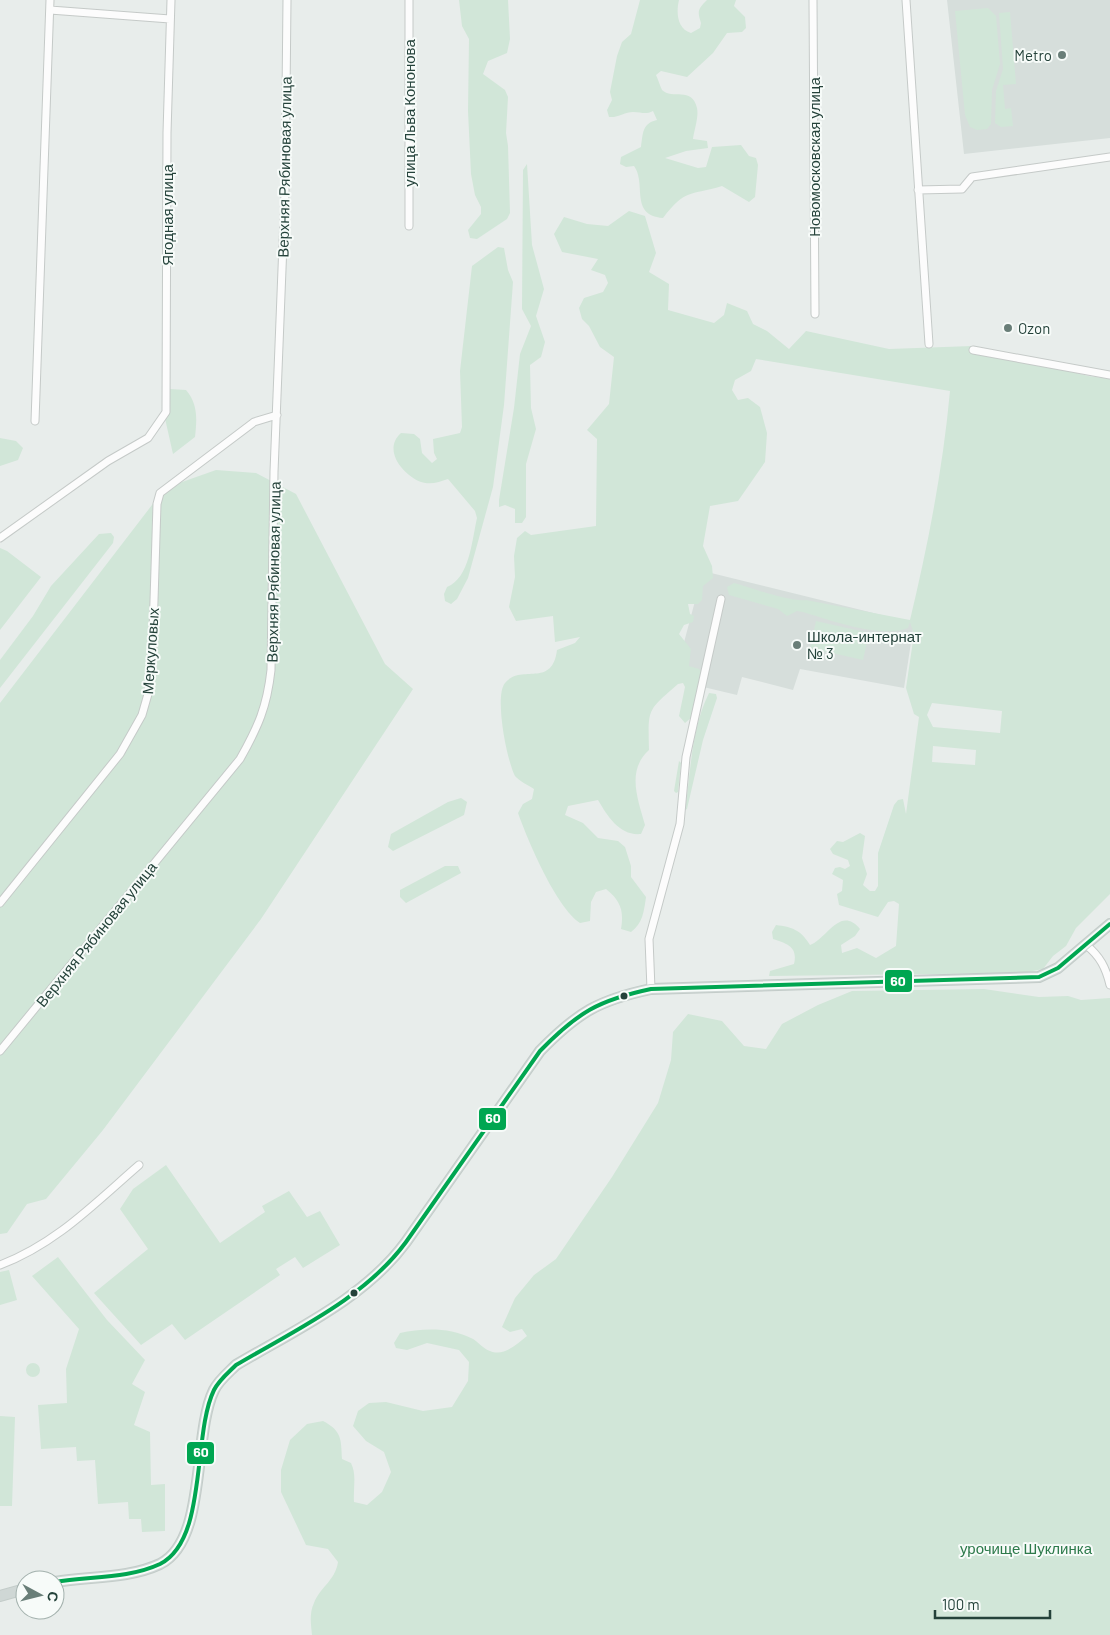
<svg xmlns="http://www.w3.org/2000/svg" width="1110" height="1635" font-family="Barlow,sans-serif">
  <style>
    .built { fill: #d6dedb }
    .green { fill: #d1e6d8; fill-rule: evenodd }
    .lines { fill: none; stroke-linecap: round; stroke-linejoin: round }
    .minor-casing { stroke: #c5cac8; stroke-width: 9 }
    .primary-casing { stroke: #c3ccc9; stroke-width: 12 }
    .minor { stroke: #fcfcfc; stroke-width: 7 }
    .primary { stroke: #cfd7d5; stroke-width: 10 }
    .bus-1-casing { stroke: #f7fbf9; stroke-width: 8 }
    .bus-1 { stroke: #00a651; stroke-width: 4 }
    .poi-dot { fill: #697e78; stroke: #f7fbf9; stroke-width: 2 }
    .bus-dot { fill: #24423a; stroke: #f7fbf9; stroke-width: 2 }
    .labels { text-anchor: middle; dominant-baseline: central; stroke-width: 4; stroke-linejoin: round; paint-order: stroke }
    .poi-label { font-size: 15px; fill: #24423a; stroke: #f7fbf9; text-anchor: start }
    .street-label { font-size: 15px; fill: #24423a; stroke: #f7fbf9 }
    .park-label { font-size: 15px; fill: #2d7a4b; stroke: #f7fbf9 }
    .line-badge { stroke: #f7fbf9; stroke-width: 2 }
    .badge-label { font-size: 14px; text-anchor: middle; font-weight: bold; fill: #fff }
  </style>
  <rect width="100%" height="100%" fill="#e8edeb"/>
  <!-- built -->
  <path class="built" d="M947,0H1110V138L964,154Z
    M703,571L914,623L904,688L800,669L793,690L742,677L737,695L674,680Z"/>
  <!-- green -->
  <path class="green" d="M459,0H508L510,39L507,53L488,61L483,74L505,90L508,97L506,133L508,146L510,213L507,219L477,239L470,238L468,230L481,214V207L475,195L471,174L468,111L469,39L462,26Z
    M640,0H679C676,12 677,29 691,33L700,28L701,23C697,11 698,9 707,0H736L734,6L745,17L746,28L742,32L727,33L713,53L687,77L661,71L656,75C658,79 660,86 662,90C672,100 692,86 697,108C699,117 694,131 693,139L707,141L708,148L686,151L665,158L698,168L706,167L712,147L741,145L749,156L756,158L758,165L755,197L749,202L722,186C690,196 686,188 663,218C629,215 647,184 634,166L626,167L620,164L621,157L641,147C643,134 642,123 657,120L653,111C645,115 642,112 633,112C625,112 618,118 609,117L607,110L612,100L610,92L617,56L622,42L631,34Z
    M988,8L996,16L1000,64L992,90L991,124L987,129L977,130L970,127L965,115L955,11Z
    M1010,12L1016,84L1003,85L1005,109L1011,108L1013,126L1001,127L995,123L996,91L1003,69L999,13Z
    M527,164L532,245L544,289L536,316L545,342L541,357L530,365L531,408L536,429L526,464V517L522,523H515V509L505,505L499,507V500L514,408L520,354L531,326L522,309L523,170Z
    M629,211L645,216L656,253L649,272L669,284L668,310L714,323L724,315L727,303L747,311L753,324L767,331L789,349L806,331L889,349L972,346L1088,376L1110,379V894L1076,928L1066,946L1053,956L1043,969L1022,973L769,976L770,971L794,964C798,947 788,944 773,939L772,932L776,925C792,927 801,930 810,945C827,939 840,905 860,929L855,936L841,945L842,953L857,948L876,958L896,946L899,904L894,901L888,902L878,917L839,905L837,894L842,891L843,880L832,874L835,868L840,867L845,869L850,866L848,860L833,854L830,849L837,841L843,842L860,833L865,836L862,858L867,874L863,885L870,891H875L878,886V853L894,805L898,800L903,799L906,814L919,717L914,714L906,688L914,634L910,622L908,628C881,639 830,620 803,612L797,611L787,616L778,609L729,595L727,587L734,583C752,588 790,602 806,600L910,620C928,545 943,468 950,391L756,359L751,371L735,380L732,390L738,400L748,398L760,407L767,433L765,462L738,501L710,506L703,546L712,566L713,578L703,586L702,600L698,604H688L690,614L694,616L693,622L684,625L679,634L691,649L689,666L699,669L702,673L692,717L685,723L679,716L685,687L683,683L678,684C647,711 648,708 649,750C626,771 638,799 645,825L641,834C620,836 608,817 598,800L568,806L565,815L583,823L598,838L618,841L625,847L631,866V877L646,897C644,911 643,923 631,932L621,929C624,911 621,901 606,889L596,892L591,902L590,921L580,923C556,907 528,841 518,813L523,804L532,799L534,789C528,785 519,781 515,776C507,761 494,696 505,683C521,663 552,689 557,650L575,643L580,637L555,642L553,616L516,621L509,607L515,577L514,556L517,538L525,531L531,535L596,526L597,439L587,430L609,404L614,357L600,347L589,326L582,319L579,308L584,298L603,292L608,283L605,275L591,270L598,259L562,252L554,234L564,217L587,224L608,226ZM932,703L1002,711L1000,733L933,727L927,715ZM933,746L976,750L975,765L932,762Z
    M498,247L504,248L508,270L513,282L504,405L493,487L468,578L457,599L451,604L445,601L444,594L447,587C470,578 472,539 477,518L475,511L448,479C439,482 431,485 421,482C403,475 382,450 401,433L414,434L420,439L422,453L432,463L437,459L434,453L433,439L460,433L462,427L460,371L472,266Z
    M170,389L186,390C198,404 197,419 195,437L173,454L164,414V394Z
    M0,438L16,441L23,448L18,460L0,466Z
    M216,470L256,473L296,494L385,664L413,689L261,919L103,1130L46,1199L27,1204L7,1233L0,1234V703L165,488Z
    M111,533L114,537L113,543L0,688V660L33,616L51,586L99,534Z
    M0,548L7,551L41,577L0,630Z
    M816,621L869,633L863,660L810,648Z
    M709,693L716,694L717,698L703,740L687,809L685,810C691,771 691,729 709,693Z
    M679,761L681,763L678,792L676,793L674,791Z
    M461,798L467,802L464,815L393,851L388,847L391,834L448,802Z
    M445,866H458L461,873L406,903L400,897V890Z
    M984,989L1039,997L1068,996L1081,1000L1110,998V1635H312C311,1625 309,1613 314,1603C320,1587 335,1581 338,1562L328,1549L306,1545L281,1492V1470L290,1440L307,1424L323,1421C342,1431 341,1439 342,1459L351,1463C357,1475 353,1488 354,1502L367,1505L382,1492L391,1472L384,1452L366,1441L353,1426L358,1411L369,1403L386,1402L423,1411L452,1407L468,1381L469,1362L459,1350L427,1343L407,1350L396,1348L394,1343L400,1333C422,1328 450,1327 471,1338C478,1341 483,1349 490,1351C504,1357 517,1344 527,1336L522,1329L510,1332L502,1327L515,1298L534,1275L556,1259L612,1177L658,1103L671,1060L673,1032L688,1014L722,1021L744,1046L766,1049L782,1024L818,1005L852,991Z
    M166,1165L220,1243L265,1212L262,1206L289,1191L307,1217L320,1211L340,1245L303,1268L295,1257L276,1269L280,1275L185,1340L172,1324L141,1345L94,1293L148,1249L120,1209L133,1189Z
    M58,1257L107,1320L145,1360L132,1384L145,1392L134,1425L150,1432L151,1485L165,1484V1531L142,1532L141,1519H129L128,1502L98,1504L95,1460L77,1461L76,1447L41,1449L38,1405L67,1403L66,1369L79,1329L32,1276Z
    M9,1270L17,1300L0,1305V1272Z
    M26 1370a7 7 0 1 1 14 0a7 7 0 1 1-14 0Z
    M0,1416L15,1417L12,1506H0Z"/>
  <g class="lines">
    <defs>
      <path id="minor" d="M409,0V226
        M813,0L815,314
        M906,0L929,344
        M50,10L170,19
        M918,190L962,189L972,177L1110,157
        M973,350L1110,375
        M35,421L50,0
        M0,538L108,461L148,438L166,412L167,133L171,0
        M0,903L120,754L142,715L148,694L152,665L157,504L160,493L254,422L277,415
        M1086,945C1100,956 1106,968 1110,985
        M651,989L649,939L680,824L686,757L721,599
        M0,1051L240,759C258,727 267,707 271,670L274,472L285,193L287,0
        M0,1265C56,1244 95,1203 139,1165"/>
      <path id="primary" d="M55,1582C89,1576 128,1579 160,1564C208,1540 192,1435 214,1390C219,1380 228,1373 236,1365C295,1330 365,1298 406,1242L540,1051C578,1012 599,1000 651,989L1039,977L1058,968L1110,924
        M0,1596L25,1589"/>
    </defs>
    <!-- minor casing -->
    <use href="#minor" class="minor-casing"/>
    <!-- primary casing -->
    <use href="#primary" class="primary-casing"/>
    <!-- minor -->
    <use href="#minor" class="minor"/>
    <!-- primary -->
    <use href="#primary" class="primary"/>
    <defs>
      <path id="bus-1" d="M55,1582C89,1576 128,1579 160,1564C208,1540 192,1435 214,1390C219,1380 228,1373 236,1365C295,1330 365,1298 406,1242L540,1051C578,1012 599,1000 651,989L1039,977L1058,968L1110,924"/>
    </defs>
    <!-- bus-1 casing -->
    <use href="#bus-1" class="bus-1-casing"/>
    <!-- bus-1 -->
    <use href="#bus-1" class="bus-1"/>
  </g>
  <!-- markers -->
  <g class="poi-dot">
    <circle cx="1062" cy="55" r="5"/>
    <circle cx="1008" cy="328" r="5"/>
    <circle cx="797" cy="645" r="5"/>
  </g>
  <g class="bus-dot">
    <circle cx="624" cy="996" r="4.5"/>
    <circle cx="354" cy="1293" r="4.5"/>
  </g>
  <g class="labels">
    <!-- poi labels -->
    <g class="poi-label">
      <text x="1052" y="55" text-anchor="end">Metro</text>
      <text x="1018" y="328">Ozon</text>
      <text x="807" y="636">Школа-интернат<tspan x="807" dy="17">№ 3</tspan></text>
    </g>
    <!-- street labels -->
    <g class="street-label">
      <text transform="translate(409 113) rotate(-90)">улица Льва Кононова</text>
      <text transform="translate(814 157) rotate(-90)">Новомосковская улица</text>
      <text transform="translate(284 167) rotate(-89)">Верхняя Рябиновая улица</text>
      <text transform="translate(167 215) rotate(-90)">Ягодная улица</text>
      <text transform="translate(273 572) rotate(-89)">Верхняя Рябиновая улица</text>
      <text transform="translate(150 651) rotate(-86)">Меркуловых</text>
      <text transform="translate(96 934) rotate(-51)">Верхняя Рябиновая улица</text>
    </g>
    <!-- park labels -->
    <g class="park-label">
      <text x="1026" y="1548">урочище Шуклинка</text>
    </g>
  </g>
  <g class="line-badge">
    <rect x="884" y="969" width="29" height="24" rx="5" fill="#00a651"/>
    <rect x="478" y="1107" width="29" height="24" rx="5" fill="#00a651"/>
    <rect x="186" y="1441" width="29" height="24" rx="5" fill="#00a651"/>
  </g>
  <g class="badge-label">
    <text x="898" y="986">60</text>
    <text x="493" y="1123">60</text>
    <text x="201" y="1457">60</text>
  </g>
  <!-- north arrow -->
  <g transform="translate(40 1595) rotate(97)"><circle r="24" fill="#f7fbf9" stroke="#a3b1ad"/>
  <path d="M0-4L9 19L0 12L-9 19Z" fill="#697e78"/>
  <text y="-8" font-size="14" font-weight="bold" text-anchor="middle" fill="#24423a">С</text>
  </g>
  <!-- scale -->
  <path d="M935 1610v8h115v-8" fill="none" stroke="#24423a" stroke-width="2.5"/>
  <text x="942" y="1610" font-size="15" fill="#24423a" stroke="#f7fbf9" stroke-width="4" paint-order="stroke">100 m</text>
</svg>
